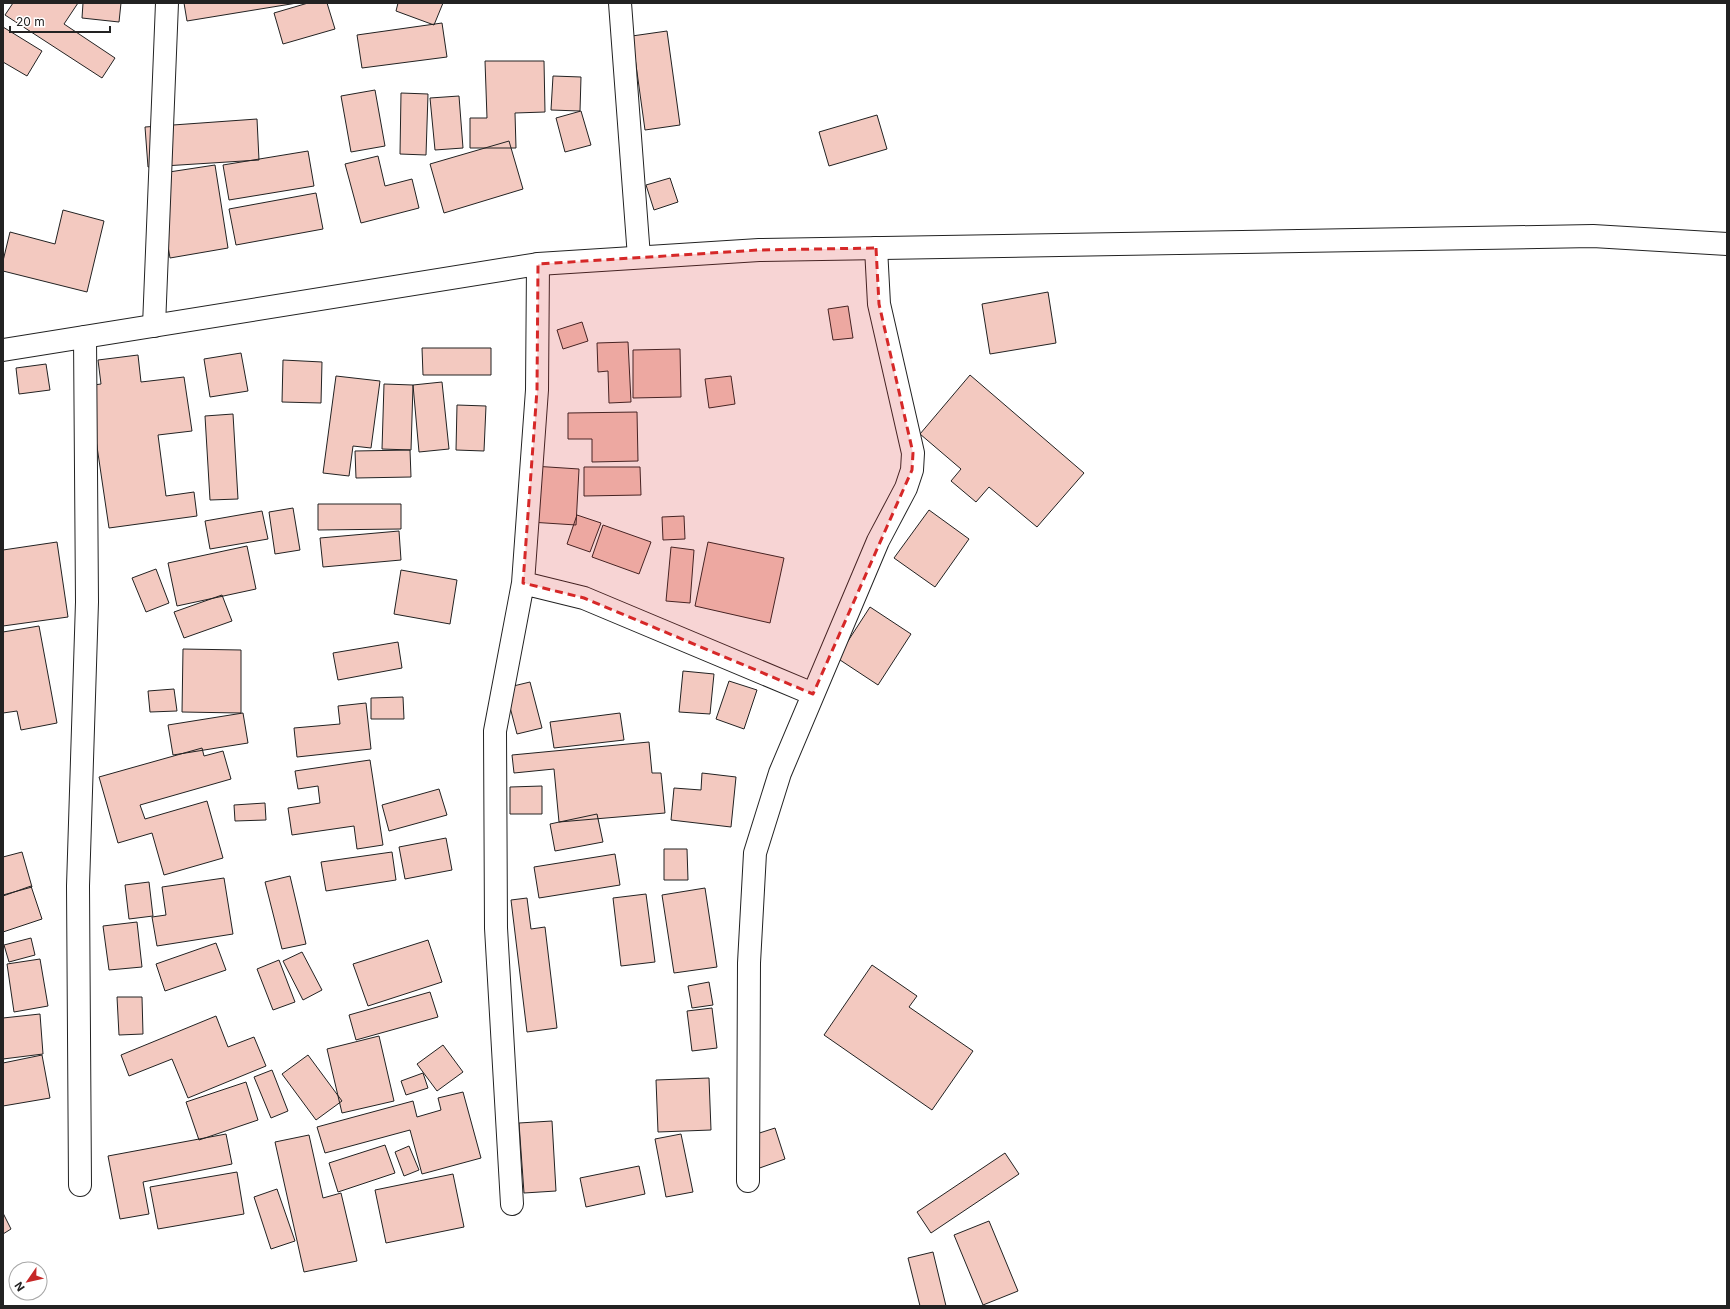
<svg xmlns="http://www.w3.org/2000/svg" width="1730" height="1309" font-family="Inter,sans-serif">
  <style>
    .building { fill: #f3c9c0; stroke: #222 }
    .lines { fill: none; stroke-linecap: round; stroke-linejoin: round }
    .minor-casing { stroke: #222; stroke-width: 24 }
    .primary-casing { stroke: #222; stroke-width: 24 }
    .minor { stroke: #fff; stroke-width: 22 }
    .primary { stroke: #fff; stroke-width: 22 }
    .marked { fill: #d62828; fill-opacity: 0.2; stroke: #d62828; stroke-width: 3; stroke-dasharray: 8 5; stroke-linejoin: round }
  </style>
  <rect width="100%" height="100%" fill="#fff"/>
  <!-- building -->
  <path class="building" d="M13,3H78L64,24L115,58L102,78L5,15Z
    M83,3H121L119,22L82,18Z
    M184,3H297L187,21Z
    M308,3H327L335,29L283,44L274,13Z
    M398,3H443L434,25L396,11Z
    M442,23L447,57L362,68L357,35Z
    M3,27L42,51L27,76L3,62Z
    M667,31L680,125L645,130L632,36Z
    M485,61H544L545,112L515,113L516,148H470V118H487Z
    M553,76L581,77L580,111L551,110Z
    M375,90L385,146L351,152L341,96Z
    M401,93L428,94L426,155L400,154Z
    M459,96L463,148L435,150L430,98Z
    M581,111L591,145L565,152L556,118Z
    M877,115L887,149L829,166L819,132Z
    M257,119L259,160L148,167L145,127Z
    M509,141L523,189L444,213L430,164Z
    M308,151L314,186L229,200L223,165Z
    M378,156L385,186L412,179L419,208L361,223L345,164Z
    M215,165L228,248L170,258L156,174Z
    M670,178L678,202L654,210L646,185Z
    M316,193L323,229L236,245L229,209Z
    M63,210L104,221L87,292L3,271V261L10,232L55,244Z
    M1048,292L1056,343L990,354L982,304Z
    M848,306L853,338L833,340L828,309Z
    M582,322L588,341L563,349L557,330Z
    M628,342L631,402L609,403L608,371L598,372L597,343Z
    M422,348H491V375H423Z
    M680,349L681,397L633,398V350Z
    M241,353L248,391L210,397L204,359Z
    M138,355L141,382L184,377L192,431L158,435L166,496L194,492L197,516L109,528L95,433L80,387L101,384L98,360Z
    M283,360L322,362L321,403L282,402Z
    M46,364L50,390L19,394L16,368Z
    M970,375L1084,473L1037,527L989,487L976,502L951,481L961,469L920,434Z
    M336,376L380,381L371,448L353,446L349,476L323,473Z
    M731,376L735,404L709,408L705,379Z
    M442,382L449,449L419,452L413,385Z
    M384,384L413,385L411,450L382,449Z
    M457,405L486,406L484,451L456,450Z
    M637,412L638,461L592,462V439H568V413Z
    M233,414L238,499L210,500L205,416Z
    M410,450L411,477L356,478L355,451Z
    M533,466L579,469L576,525L530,522Z
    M584,467H640L641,495L584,496Z
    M318,504H401V529L318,530Z
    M293,508L300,550L275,554L269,512Z
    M929,510L969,539L935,587L894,558Z
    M262,511L268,539L210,549L205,521Z
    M577,515L601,523L590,552L567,544Z
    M684,516L685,539L663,540L662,517Z
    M603,525L651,542L639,574L592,557Z
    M399,531L401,560L323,567L320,538Z
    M57,542L68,617L3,626V550Z
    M708,542L784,558L770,623L695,606Z
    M247,546L256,589L177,606L168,563Z
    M671,547L694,550L690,603L666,601Z
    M156,569L169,603L146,612L132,578Z
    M401,570L457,580L450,624L394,614Z
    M222,595L232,621L184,638L174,612Z
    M870,607L911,634L878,685L837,658Z
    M39,626L57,723L21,730L17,711L3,713V632Z
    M398,642L402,668L338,680L333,653Z
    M183,649L241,650V713L182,712Z
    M683,671L714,674L710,714L679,712Z
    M729,681L757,690L744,729L716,719Z
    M530,682L542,728L517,734L505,688Z
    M174,689L177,711L150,712L148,691Z
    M403,697L404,719H371V698Z
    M366,703L371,749L297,757L294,728L340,724L338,706Z
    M243,713L248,743L173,755L168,725Z
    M620,713L624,740L554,748L550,722Z
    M649,742L652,773H661L665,813L559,822L554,769L514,773L512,755Z
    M202,748L204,756L223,751L231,779L140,805L145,819L207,801L223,858L164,875L152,833L118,843L99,777Z
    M370,760L383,845L357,849L354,826L292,835L288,808L320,803L318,786L298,789L295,771Z
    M702,773L736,777L731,827L671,820L674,788L701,790Z
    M542,786V814H510V787Z
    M439,789L447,815L389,831L382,805Z
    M265,803L266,820L235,821L234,805Z
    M597,814L603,842L555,851L550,824Z
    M446,838L452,870L405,879L399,847Z
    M664,849H687L688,880H664Z
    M22,852L32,887L3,895V857Z
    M392,852L396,880L326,891L321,862Z
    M615,854L620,885L539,898L534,867Z
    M290,876L306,944L282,949L265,882Z
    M224,878L233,934L157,946L152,917L166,915L162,887Z
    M149,882L153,916L129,919L125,885Z
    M31,886L42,919L3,932V896Z
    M705,888L717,967L674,973L662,895Z
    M646,894L655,962L621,966L613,898Z
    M527,898L531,929L545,927L557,1028L527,1032L511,900Z
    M137,922L142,967L109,970L103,926Z
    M31,938L35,955L9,962L4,945Z
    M428,940L442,982L368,1006L353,964Z
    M216,943L226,970L165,991L156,964Z
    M302,952L322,990L303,1000L283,961Z
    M40,959L48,1006L14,1012L7,964Z
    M279,960L295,1002L273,1010L257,969Z
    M872,965L917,996L909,1007L973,1051L932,1110L824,1035Z
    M709,982L713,1005L692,1008L688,986Z
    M430,992L438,1017L356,1040L349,1015Z
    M117,997H142L143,1034L119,1035Z
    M712,1008L717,1048L692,1051L687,1011Z
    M40,1014L43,1054L3,1059V1018Z
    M216,1016L228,1047L254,1037L266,1066L188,1098L172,1059L129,1076L121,1055Z
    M379,1036L394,1101L342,1113L327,1049Z
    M443,1045L463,1072L437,1091L417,1064Z
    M42,1055L50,1098L3,1106V1063Z
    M308,1055L342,1101L316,1120L282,1074Z
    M272,1070L288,1111L271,1118L254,1077Z
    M423,1073L428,1088L406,1095L401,1081Z
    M709,1078L711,1130L658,1132L656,1080Z
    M246,1082L258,1120L199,1140L186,1102Z
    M463,1092L481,1158L422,1174L410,1130L325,1153L317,1127L413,1101L417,1117L441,1110L438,1098Z
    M552,1121L556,1191L524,1193L519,1123Z
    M775,1128L785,1159L754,1170L744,1138Z
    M226,1134L232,1164L143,1182L149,1214L120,1219L108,1156Z
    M681,1134L693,1192L666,1197L655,1139Z
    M309,1135L323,1198L341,1193L357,1261L304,1272L275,1142Z
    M385,1145L395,1173L338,1192L329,1163Z
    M409,1146L419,1170L404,1176L395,1152Z
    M1005,1153L1019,1174L931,1233L917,1212Z
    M639,1166L645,1194L586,1207L580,1178Z
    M237,1172L244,1214L158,1229L150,1187Z
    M453,1174L464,1227L386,1243L375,1190Z
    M277,1189L295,1241L271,1249L254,1197Z
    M3,1213L11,1229L3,1234Z
    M989,1221L1018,1291L983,1305L954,1235Z
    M933,1252L946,1306H920L908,1258Z"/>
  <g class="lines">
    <defs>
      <path id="minor" d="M620,3L639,257
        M154,326L167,3
        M523,583L584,598L813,694
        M748,1181L749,963L755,853L780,773L878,541L906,488L912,470L913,453L879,304L876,248
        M80,1185L78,886L87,602L85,337
        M512,1204L496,928L495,731L523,583L537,390L538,264"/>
      <path id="primary" d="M3,350L538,264L759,250L1593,236L1727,244"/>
    </defs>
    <!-- minor casing -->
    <use href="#minor" class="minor-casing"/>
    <!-- primary casing -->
    <use href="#primary" class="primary-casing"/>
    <!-- minor -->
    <use href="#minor" class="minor"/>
    <!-- primary -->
    <use href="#primary" class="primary"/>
  </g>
  <!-- marked area -->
  <path class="marked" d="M876,248L879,304L913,453L912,470L813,694L584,598L523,583L537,390L538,264L759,250Z"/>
  <!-- border -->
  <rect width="1730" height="1309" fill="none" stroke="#222222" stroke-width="8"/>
  <!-- north arrow -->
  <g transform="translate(28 1281) rotate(236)"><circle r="19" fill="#ffffff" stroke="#a7a7a7"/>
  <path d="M0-3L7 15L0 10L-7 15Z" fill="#c62828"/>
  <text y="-6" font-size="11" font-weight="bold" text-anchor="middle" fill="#222222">N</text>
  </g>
  <!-- scale -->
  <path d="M10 26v6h100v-6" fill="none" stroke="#222222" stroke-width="2"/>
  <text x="16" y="26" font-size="12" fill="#222222" stroke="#ffffff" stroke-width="3" paint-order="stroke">20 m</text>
</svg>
